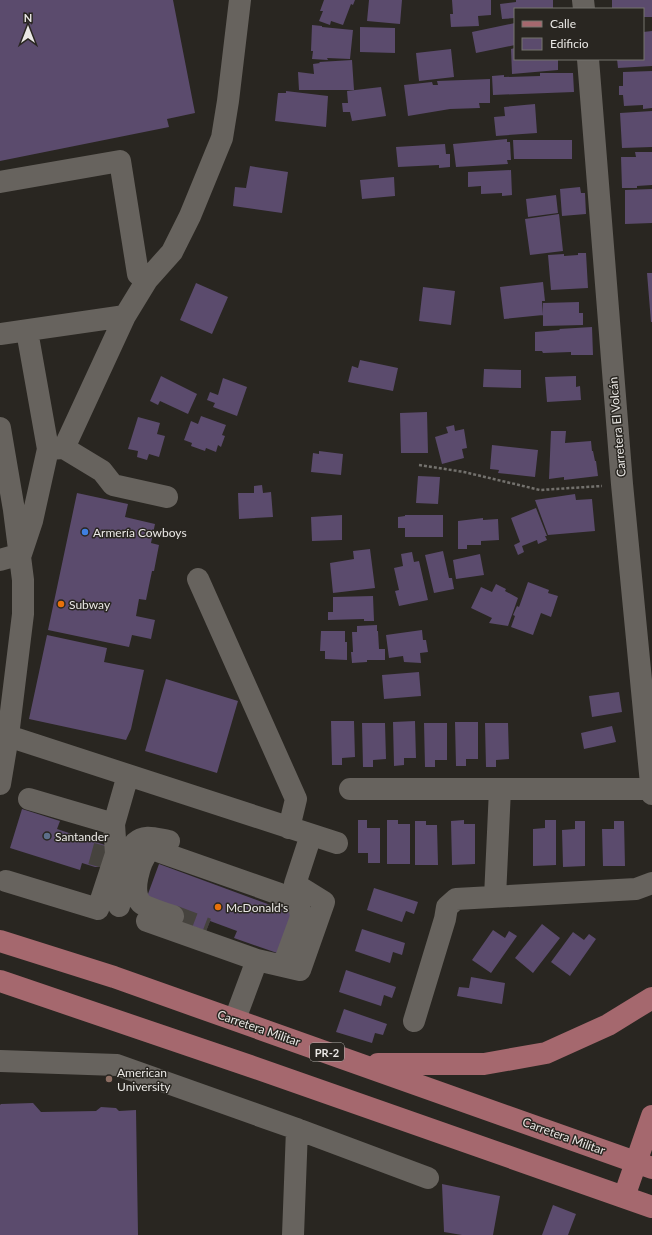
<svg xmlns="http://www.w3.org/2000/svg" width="652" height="1235" font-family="Lato,sans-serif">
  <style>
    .building { fill: #5b4b6d }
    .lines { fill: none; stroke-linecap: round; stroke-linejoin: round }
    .minor-tunnel { stroke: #46433e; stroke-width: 22; stroke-dasharray: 22 11; stroke-linecap: butt }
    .path { stroke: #73716d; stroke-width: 2.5; stroke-dasharray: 3 2; stroke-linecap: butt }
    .minor { stroke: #67635e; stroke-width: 22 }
    .major { stroke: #a5686e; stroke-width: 22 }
    .shop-dot { fill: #3f7fe0; stroke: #292621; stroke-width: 1.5 }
    .food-dot { fill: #e8710a; stroke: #292621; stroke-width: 1.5 }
    .service-dot { fill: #5c6f8a; stroke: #292621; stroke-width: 1.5 }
    .education-dot { fill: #8d6e63; stroke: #292621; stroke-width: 1.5 }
    .labels { text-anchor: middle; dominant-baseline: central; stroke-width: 3; stroke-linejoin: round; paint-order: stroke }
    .shield { fill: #292621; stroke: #b0aeaa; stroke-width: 1 }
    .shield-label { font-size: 11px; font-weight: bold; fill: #eae8e5 }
    .street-label { font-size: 12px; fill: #eae8e5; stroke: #292621 }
    .poi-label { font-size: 12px; fill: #eae8e5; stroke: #292621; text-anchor: start }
  </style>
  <rect width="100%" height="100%" fill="#292621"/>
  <!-- building -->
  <path class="building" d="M0,0H173L195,113L167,119L169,127L0,161Z
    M324,0H355L353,5L351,4L343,25L331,21L330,25L319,21L323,11H320Z
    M369,0H402L400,24L367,21Z
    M452,0H491V15L478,16L479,26L451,27L450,14H453Z
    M516,0H553V9H515V18L502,19L500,4L516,2Z
    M612,0H652V17H643V9H612Z
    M515,23V45L476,53L472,32Z
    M312,25L322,26V27L353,30L350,59L327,58L328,60L312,59L313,51H311Z
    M360,27L395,28V53L360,52Z
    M652,31V66L618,68L617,59H643V32Z
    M515,48V59H558V70L512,74L511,49Z
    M451,49L454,77L419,81L416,53Z
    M352,60L354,90H299L298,72L314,74L313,64L320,63L319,62Z
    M652,71V108L643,109V105L624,106L623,95H619V86H623V72Z
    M540,73H573L574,92L493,95L492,76L504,75V77L540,76Z
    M490,79V103H479L480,108L450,109L408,116L404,85L432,82L433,85H438L437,81Z
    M381,87L386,116L352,121L350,112H343L342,103H348L347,91Z
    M286,91L328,96L326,127L275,121L278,93H286Z
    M535,104L537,133L496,136L494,117L505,116L504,107Z
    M652,111V147L622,148L620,113Z
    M507,139V142H510L511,160H507L508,164L456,167L453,144Z
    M513,140H572V159H514Z
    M445,144L446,154H450V167L439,168V165L398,167L396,147Z
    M635,152H652V185L637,186V188H622L621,157H636Z
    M250,166L288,172L282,213L233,206L235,187L246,188Z
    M511,170L512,195L502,196V193L481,194V186L468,187V172Z
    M394,177L395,196L362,199L360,180Z
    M580,187L581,193H585L586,214L562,216L560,189Z
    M652,189V223L625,224V190Z
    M556,195L558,213L528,217L526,199Z
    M559,214L563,251L530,255L525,219Z
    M578,253H586L588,288L551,290L548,255L564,254V256L578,255Z
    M647,273H652V322H651Z
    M543,282L545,301H542L543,315L504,319L500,287Z
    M196,283L228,297L212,334L180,320Z
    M423,287L455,291L451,325L419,321Z
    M579,302V313H583V325L543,326V303Z
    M592,327L593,355H571V352L543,353L542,351H535V332L560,330L559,329Z
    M360,360L398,368L393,391L348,382L352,366L358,368Z
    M484,369L521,370V388L483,387Z
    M161,376L197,394L188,414L160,401L158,405L150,401Z
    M576,376V387L580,386L581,400L547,402L545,377Z
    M223,378L247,387L237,416L213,407L215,403L207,400L210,392L218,395Z
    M427,412L428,453H401L400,413Z
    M201,416L226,425L222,435L225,436L221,447L218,445L216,452L206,448L205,451L191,446L192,443L184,440L191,421L198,424Z
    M138,417L160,423L157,434L165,436L159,457L149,454L147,460L137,457L138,451L128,449Z
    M454,425L455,431L464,429L467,448L462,449L464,458L442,464L435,437L448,433L446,427Z
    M551,431H566L565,443L591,441L592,451H593L595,461H596L598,476L564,480V477L549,479Z
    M492,445L538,450L535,477L498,473L499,470L490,469Z
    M319,451L343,454L341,475L311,472L313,453L319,454Z
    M418,476L440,477L438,504L416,503Z
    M262,485L263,493L271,492L273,517L239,519L238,493H254V486Z
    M77,493L128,504L125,517L155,524L151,543L159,545L154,571H152L146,600L139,599L136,616L155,620L151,639L132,635L129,647L48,630Z
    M575,494L576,500L592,499L595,531L548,535L535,500Z
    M536,508L547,536H545L547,540L538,544L537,540L522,546L524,552L518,555L514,545L520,542L511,518Z
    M342,515V540L312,541L311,517Z
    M405,515H443V537H405V528H398V517L405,516Z
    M483,518V520L498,519L499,540L481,541V545H467V549H458V521Z
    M370,549L375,588L333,593L330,563L354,559L353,551Z
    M443,551L449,578H452L454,589L434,593L425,555Z
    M412,552L414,562L419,561L428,600L399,606L395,591L399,590L394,568L403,566L401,554Z
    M480,554L484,575L456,579L453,560Z
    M528,582L549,590L548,593L558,596L551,617L541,613L533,635L511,627L515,616L513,615L517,606L519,607Z
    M496,584L506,589L505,591L518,598L508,626L489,623L492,618L471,608L481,587L492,592Z
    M373,596L374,621H364V619L328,620V612H333V597Z
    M377,625V631H378L379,649H385V660H367V662L352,663L351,652H353L352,632H357V626Z
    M422,630L423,640H426L428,652L420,653L421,663L404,662L403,656L389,658L386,635Z
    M321,631H345V642H347V660L325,659V651H320Z
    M47,635L107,648L104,662L144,670L131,729L126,740L29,719Z
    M419,672L421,696L384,699L382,675Z
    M166,679L238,701L217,773L145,751Z
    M619,692L622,712L592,717L589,696Z
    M331,721H354L355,757L342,758V765H332Z
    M415,721L416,758H404V765L394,766L393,722Z
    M455,722H478V759H466V766H456Z
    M362,723H385L386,759L373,760V767H363Z
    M424,723H447V760H435V767H425Z
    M485,723H508L509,759L496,760V767H486Z
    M612,726L616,742L584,749L581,733Z
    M22,809L60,821L57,829L108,846L103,867H95L82,863L80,870L10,848Z
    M358,820H367V828H380V863H368V853H358Z
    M387,820H398V824H410V864H387Z
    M464,820V824H475V864L452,865L451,821Z
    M545,820H556V865L533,866V829L545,828Z
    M415,821H426V825H437L438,865H415Z
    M575,821H585V866L563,867L562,830L575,829Z
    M614,821H624L625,866H603L602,829H614Z
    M159,864L295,914L280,954L234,938L237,931L210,921L206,931L172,919L145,902Z
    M374,888L418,902L414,914L406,911L402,922L367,910Z
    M542,924L560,938L533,973L515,958Z
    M362,929L405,943L402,955L393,952L390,963L355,951Z
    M493,930L505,938L509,931L517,936L491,973L472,960Z
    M573,932L584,940L589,934L596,939L570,976L551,962Z
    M346,970L396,987L392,998L384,995L381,1006L339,992Z
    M471,977L505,983L502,1004L457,996L459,987L469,988Z
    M344,1009L387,1024L383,1035L375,1033L372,1043L336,1032Z
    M33,1103L41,1112L96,1111L101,1107L116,1108L119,1111L136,1110L138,1235H0V1105L1,1104Z
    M442,1184L500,1196L493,1235H462L444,1232Z
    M553,1205L576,1214L568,1235H542Z"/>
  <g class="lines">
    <!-- minor-tunnel -->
    <path class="minor-tunnel" d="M99,867L105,845
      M173,916L207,929"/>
    <!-- path -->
    <path class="path" d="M419,465L464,472L540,490L602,486"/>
    <!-- minor -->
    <path class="minor" d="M583,0L584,9
      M588,59L622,484L652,794
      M0,182L120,161L138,274L147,280L125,316L0,334
      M147,280L172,252L190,216L222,138L228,101L240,0
      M0,428L14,510L23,580V614L8,736L0,784
      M64,448L102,471L113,485L167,497
      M48,449L64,448L125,316
      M0,560L21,554L32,521L48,449L27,331
      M198,579L296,799L289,828
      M0,735L8,736L337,843
      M350,789H651
      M29,799L114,824L128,775
      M6,881L98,909L116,854L114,824
      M495,897L500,789
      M119,906L135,843C145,834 156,839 169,841
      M173,916C166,914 145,907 141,903C130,892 140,861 149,851L155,850L163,853L291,898C298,903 300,908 301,917L283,966
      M147,921L257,960
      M235,1019L257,960L300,970L324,902L295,884L311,835
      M414,1021L445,919L447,907L456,899L636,889L652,883
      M0,1061L117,1065L297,1129L428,1178
      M293,1235L297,1129"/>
    <!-- major -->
    <path class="major" d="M0,941L114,977L652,1168
      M0,981L250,1066L652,1207
      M378,1064H484L546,1053L608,1025L652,998
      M624,1197L652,1116"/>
  </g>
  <!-- markers -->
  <circle class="shop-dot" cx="85" cy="532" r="4"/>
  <g class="food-dot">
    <circle cx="61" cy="604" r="4"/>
    <circle cx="218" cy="907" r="4"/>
  </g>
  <circle class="service-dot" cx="47" cy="836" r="4"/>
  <circle class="education-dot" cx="109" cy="1079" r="4"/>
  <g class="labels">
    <!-- shield labels -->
    <rect class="shield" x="310" y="1043" width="34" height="18" rx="3"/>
    <g class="shield-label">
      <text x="327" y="1052">PR-2</text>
    </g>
    <!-- street labels -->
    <g class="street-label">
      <text transform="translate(617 427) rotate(-95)">Carretera El Volcán</text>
      <text transform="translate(259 1028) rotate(19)">Carretera Militar</text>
      <text transform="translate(564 1136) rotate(20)">Carretera Militar</text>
    </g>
    <!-- poi labels -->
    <g class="poi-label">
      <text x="93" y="532">Armería Cowboys</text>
      <text x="69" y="604">Subway</text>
      <text x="55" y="836">Santander</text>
      <text x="226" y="907">McDonald's</text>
      <text x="117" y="1072">American<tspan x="117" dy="14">University</tspan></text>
    </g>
  </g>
  <!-- legend -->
  <rect x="514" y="8" width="130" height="52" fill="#292621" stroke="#76746f"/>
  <rect x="522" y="21" width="20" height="6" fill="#a5686e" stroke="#76746f"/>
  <text x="550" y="28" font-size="12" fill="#eae8e5">Calle</text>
  <rect x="522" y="38" width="20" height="12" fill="#5b4b6d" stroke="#76746f"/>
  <text x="550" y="48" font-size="12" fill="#eae8e5">Edificio</text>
  <!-- north arrow -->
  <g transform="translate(28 28)" stroke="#292621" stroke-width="3" paint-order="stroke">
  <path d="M0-3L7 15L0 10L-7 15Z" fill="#eae8e5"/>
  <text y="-6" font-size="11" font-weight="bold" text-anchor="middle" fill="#eae8e5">N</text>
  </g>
</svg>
